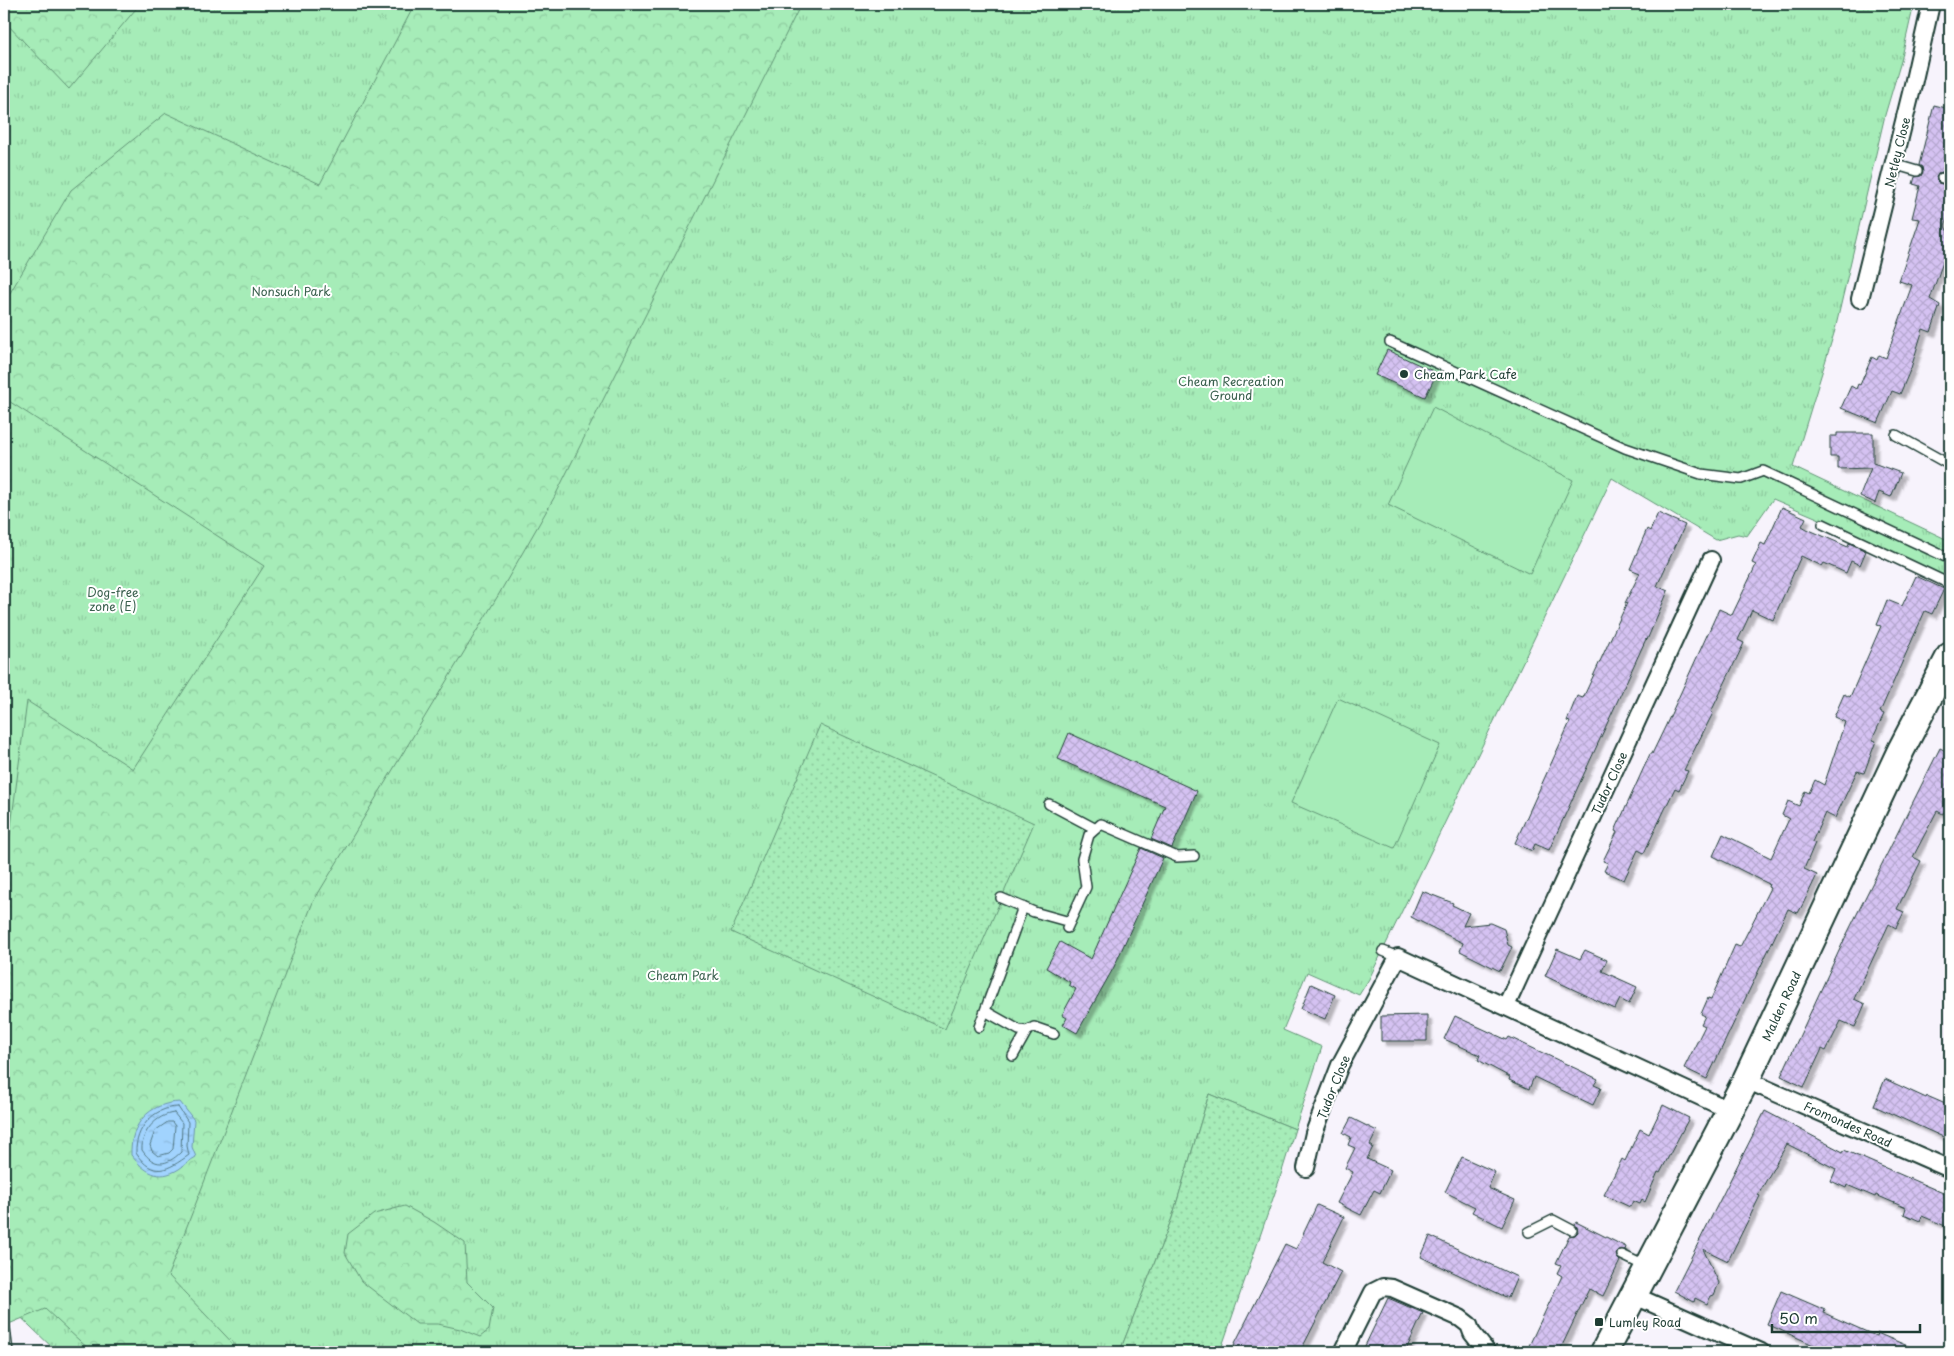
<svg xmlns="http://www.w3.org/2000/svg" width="1954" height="1356" font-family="'Playpen Sans',sans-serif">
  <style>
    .grass { fill: url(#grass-tufts); stroke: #629476 }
    .forest { fill: url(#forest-crowns); stroke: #629476 }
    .garden { fill: url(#garden-dots); stroke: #629476 }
    .pitch { fill: #a6ecb8; stroke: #629476 }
    .water { fill: url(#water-ripples); stroke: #6d97ad }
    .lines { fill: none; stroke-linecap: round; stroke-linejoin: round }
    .shore { stroke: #537985; stroke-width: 1 }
    .building { fill: url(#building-cross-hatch); stroke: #1f3d34; filter: url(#shadow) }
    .service-casing { stroke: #1f3d34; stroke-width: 12 }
    .minor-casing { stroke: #1f3d34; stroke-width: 20 }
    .primary-casing { stroke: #1f3d34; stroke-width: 30 }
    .service { stroke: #fff; stroke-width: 9 }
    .minor { stroke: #fff; stroke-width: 16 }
    .primary { stroke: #fff; stroke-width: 26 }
    .poi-dot { fill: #1f3d34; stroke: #fff; stroke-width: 2 }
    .labels { text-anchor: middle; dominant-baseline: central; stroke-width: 4; stroke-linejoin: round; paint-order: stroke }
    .street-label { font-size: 12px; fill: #1f3d34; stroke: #fff }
    .park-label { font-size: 12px; fill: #3a604e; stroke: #fff }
    .poi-label { font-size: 12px; fill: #1f3d34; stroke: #fff; text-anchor: start }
  </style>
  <defs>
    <pattern id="grass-tufts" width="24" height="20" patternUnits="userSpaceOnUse" patternTransform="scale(1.25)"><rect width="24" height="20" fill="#a6ecb8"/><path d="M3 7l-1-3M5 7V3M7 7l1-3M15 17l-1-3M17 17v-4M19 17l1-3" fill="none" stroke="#8ecb9f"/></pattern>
    <pattern id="forest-crowns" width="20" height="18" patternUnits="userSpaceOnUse" patternTransform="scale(1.25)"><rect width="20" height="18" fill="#a6ecb8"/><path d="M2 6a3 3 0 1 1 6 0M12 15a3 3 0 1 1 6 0" fill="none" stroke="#8ecb9f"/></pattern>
    <pattern id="garden-dots" width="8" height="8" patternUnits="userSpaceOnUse" patternTransform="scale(1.25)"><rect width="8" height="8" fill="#a6ecb8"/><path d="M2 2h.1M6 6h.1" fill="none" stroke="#8ecb9f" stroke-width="1.8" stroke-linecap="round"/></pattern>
    <pattern id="water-ripples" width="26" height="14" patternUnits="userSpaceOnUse" patternTransform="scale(1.25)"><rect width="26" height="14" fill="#a1d3fe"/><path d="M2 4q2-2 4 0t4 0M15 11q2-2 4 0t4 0" fill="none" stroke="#8ab6da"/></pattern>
    <pattern id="building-cross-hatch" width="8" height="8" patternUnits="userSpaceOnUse" patternTransform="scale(1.25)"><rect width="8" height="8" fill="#d5c2f2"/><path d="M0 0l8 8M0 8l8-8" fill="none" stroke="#b6a8d0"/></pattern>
    <filter id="shadow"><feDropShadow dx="4.5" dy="4.5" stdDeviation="1" flood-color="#0004"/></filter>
  </defs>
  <rect width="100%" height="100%" fill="#f7f3fc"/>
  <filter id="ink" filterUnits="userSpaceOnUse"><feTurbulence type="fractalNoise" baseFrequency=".02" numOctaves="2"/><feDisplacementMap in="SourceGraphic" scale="10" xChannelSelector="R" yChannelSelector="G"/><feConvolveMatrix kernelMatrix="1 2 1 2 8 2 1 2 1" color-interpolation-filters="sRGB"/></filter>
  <g filter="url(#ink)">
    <!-- grass -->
    <path class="grass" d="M4,4H1914L1901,61L1885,115L1835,330L1793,467L1950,541V580L1869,540L1773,499L1747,536L1738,534L1716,540L1612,478L1369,979L1359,995L1307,972L1283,1030L1322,1047L1295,1129L1209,1094L1172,1218L1120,1351L1109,1347L1107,1352H57L4,1301Z"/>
    <!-- forest -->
    <path class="forest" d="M4,4H140L69,89L4,21Z
      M415,4H801L555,496L499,594L313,902L168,1275L241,1352H92L45,1309L4,1326V881L27,701L133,769L264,566L4,398V303L71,190L166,113L320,184Z
      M405,1206L434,1222L465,1243L467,1282L493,1308L489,1330L480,1337L460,1329L438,1324H417L361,1281L345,1253L348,1234L374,1214Z"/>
    <!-- garden -->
    <path class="garden" d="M820,725L1034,823L945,1029L731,932Z
      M1209,1094L1295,1129L1279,1181L1220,1352H1124L1120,1351L1172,1218Z"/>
    <!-- pitch -->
    <path class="pitch" d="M1433,407L1573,480L1530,574L1388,505Z
      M1338,698L1440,745L1394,848L1291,803Z"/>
    <!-- water -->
    <path class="water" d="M180,1102L194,1120L192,1147L196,1157C190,1160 185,1165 179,1169C158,1182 145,1172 131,1155C130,1124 149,1103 180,1102Z"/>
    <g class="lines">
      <!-- shore -->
      <path class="shore" d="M178,1107L188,1122L187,1146L189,1155C168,1170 153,1179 136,1153C135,1129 153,1107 178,1107Z
        M174,1113L182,1123L181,1152C167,1166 154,1168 142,1150C141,1132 156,1115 174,1113Z
        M168,1122H172L175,1126L173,1149L169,1153L158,1156L152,1151L150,1145L155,1131Z"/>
    </g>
    <!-- building -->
    <path class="building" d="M1934,105L1950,109V174L1941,172L1936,177L1938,183L1950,186V206L1945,226L1950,237V242L1930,299L1940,305L1931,332L1923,329L1911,368L1900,394L1892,391L1878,423L1841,408L1851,386L1856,389L1858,384L1860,385L1872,357L1877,360L1879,355L1886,358L1912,285L1899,281L1920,219L1912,218L1920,186L1913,184L1915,177L1921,176L1923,172L1922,167L1919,165Z
      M1387,350L1437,373L1425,397L1375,375Z
      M1837,433H1873V463L1901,473L1891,497L1879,492L1875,503L1860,496L1871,468L1838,469V457H1830V436H1837Z
      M1782,507L1806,518L1802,526L1807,529L1848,547L1849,543L1866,551L1860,565L1851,561L1846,573L1824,563L1822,566L1801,556L1773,620L1752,610L1738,640L1744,643L1711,712L1713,713L1684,770L1688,771L1679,790L1675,788L1644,853L1638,850L1624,880L1604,871L1608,863L1603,861L1617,832L1615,831L1650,754H1652L1666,725L1719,609L1732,615L1756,565L1752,563L1761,543L1765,545Z
      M1658,513L1685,525L1657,586L1668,591L1647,640L1646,639L1549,850L1535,844L1532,851L1515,843L1570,722L1567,721L1577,696L1583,698L1627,603H1625L1640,573L1630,569L1647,529L1650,531Z
      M1916,576L1944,589L1932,614L1925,611L1880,712L1884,714L1872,740L1876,741L1864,773L1857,771L1835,818L1825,813L1812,842L1815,843L1804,869L1817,875L1803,904L1798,913L1788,909L1707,1079L1684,1068L1705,1026L1701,1024L1705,1016L1701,1014L1708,998L1711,999L1735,945L1740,947L1770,888L1768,887L1769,884L1713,856L1723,834L1771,858L1789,819L1782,815L1788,801L1799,806L1805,791L1809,793L1815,780L1824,785L1845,722L1834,717L1844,694L1850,697L1881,626L1877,625L1887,600L1902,606Z
      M1069,733L1197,791L1172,848L1151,839L1165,806L1058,759Z
      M1940,748L1950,753V801L1943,814L1937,811L1913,857L1921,861L1897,909L1904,912L1896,928L1889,924L1854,999L1865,1004L1855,1027L1841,1021L1826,1051L1822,1049L1804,1087L1781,1076L1845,938Z
      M1141,848L1163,858L1114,967L1077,1033L1063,1025L1067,1018L1062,1015L1076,989L1069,985L1070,982L1046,968L1060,942L1091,959Z
      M1422,891L1453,903L1452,905L1469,913L1463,926L1490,923L1504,929L1508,945L1512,947L1500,971L1460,951L1463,943L1411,917Z
      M1557,949L1580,959L1585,950L1607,960L1602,971L1637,987L1629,1004L1620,999L1615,1009L1545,976Z
      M1311,984L1335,995L1325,1019L1301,1009Z
      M1427,1015V1041H1381V1016Z
      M1455,1016L1507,1040L1509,1037L1598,1079L1594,1085L1601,1088L1593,1105L1534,1077L1529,1089L1509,1080L1510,1077L1478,1060L1480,1055L1444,1039Z
      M1885,1079L1926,1098L1927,1096L1950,1106V1140L1874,1106Z
      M1663,1105L1689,1118L1660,1173L1658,1172L1645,1202L1642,1200L1640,1204L1633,1201L1630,1207L1604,1195L1622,1159L1625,1161L1640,1129L1649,1134Z
      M1765,1111L1843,1152L1844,1150L1950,1196V1228L1922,1216L1920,1221L1904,1214L1906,1208L1876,1195L1875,1197L1847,1185L1846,1188L1831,1181L1836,1169L1787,1144L1758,1195L1760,1196L1728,1261L1703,1249L1719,1283L1714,1295L1711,1296L1707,1304L1695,1298L1694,1302L1674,1291Z
      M1351,1118L1377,1131L1370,1145L1373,1147L1367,1159L1391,1170L1380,1193L1374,1190L1361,1215L1337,1203L1353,1172L1345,1168L1355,1148L1348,1145L1351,1137L1343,1133Z
      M1462,1157L1495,1172L1488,1188L1515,1200L1502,1227L1472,1212L1475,1207L1445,1192Z
      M1317,1205L1344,1217L1322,1262L1341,1272L1300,1352H1248L1234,1345L1285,1244L1296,1249Z
      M1576,1222L1626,1247L1625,1250H1619L1616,1253L1617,1258L1620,1261L1603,1296L1589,1289L1559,1352H1526L1562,1276L1557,1273L1561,1265L1556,1263L1569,1236L1575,1235L1578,1232L1577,1227L1575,1224Z
      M1430,1236L1517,1277L1508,1298L1421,1257Z
      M1781,1291L1825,1310L1824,1313L1876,1336L1877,1333L1922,1352H1829L1767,1324Z
      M1388,1298L1423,1313L1405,1352H1362Z"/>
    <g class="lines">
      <defs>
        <path id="service" d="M1893,164L1917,171
          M1942,178L1950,180
          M1390,342L1625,448L1701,474L1741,479L1763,471L1950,559
          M1896,435L1950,465
          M1823,524L1950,584
          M1049,804L1096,829
          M1001,898L1034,912L1070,922
          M1067,928L1086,887L1082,859L1089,835L1101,824L1177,857L1194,856
          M1383,951L1398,957
          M985,1011L1019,1030L1027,1031
          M979,1027L1023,907
          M1013,1056L1027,1031L1034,1027L1054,1034
          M1529,1232L1553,1220L1572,1230
          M1622,1255L1647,1267
          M4,1321L8,1352"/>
        <path id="minor" d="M1860,299L1912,89L1931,4
          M1506,1006L1711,560
          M1746,1080L1950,1169
          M1306,1168L1314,1133L1340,1065L1398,957L1731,1111
          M1633,1295L1761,1352
          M1343,1352L1373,1292L1383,1287L1392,1288L1460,1318L1469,1325L1472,1333L1487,1352"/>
        <path id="primary" d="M1604,1352L1746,1080L1901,750L1950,656"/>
      </defs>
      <!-- service casing -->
      <use href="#service" class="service-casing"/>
      <!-- minor casing -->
      <use href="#minor" class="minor-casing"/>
      <!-- primary casing -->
      <use href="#primary" class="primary-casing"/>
      <!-- service -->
      <use href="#service" class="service"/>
      <!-- minor -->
      <use href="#minor" class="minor"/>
      <!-- primary -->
      <use href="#primary" class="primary"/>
    </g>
  </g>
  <!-- markers -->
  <g class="poi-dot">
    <circle cx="1404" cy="374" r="5"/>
    <rect x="1594" y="1317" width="10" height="10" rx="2.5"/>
  </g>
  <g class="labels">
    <!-- street labels -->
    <g class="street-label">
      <text transform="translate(1897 152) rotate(-76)">Netley Close</text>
      <text transform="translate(1609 783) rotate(-65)">Tudor Close</text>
      <text transform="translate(1781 1006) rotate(-65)">Malden Road</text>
      <text transform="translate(1333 1087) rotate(-68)">Tudor Close</text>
      <text transform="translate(1848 1124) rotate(24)">Fromondes Road</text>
    </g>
    <!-- park labels -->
    <g class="park-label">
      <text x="291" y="291">Nonsuch Park</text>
      <text x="1231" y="381">Cheam Recreation<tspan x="1231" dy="14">Ground</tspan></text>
      <text x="113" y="592">Dog-free<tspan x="113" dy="14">zone (E)</tspan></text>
      <text x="683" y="975">Cheam Park</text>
    </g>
    <!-- poi labels -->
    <g class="poi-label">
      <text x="1414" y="374">Cheam Park Cafe</text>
      <text x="1609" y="1322">Lumley Road</text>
    </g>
  </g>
  <!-- margin -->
  <rect width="1954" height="1356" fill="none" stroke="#fff" stroke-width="20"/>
  <rect x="10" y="10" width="1934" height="1336" fill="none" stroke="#1f3d34" stroke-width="2" filter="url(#ink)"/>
  <!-- scale -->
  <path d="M1772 1324v8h148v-8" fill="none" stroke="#1f3d34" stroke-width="2.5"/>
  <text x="1779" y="1324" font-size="15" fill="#1f3d34" stroke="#ffffff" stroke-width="4" paint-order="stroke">50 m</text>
</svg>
